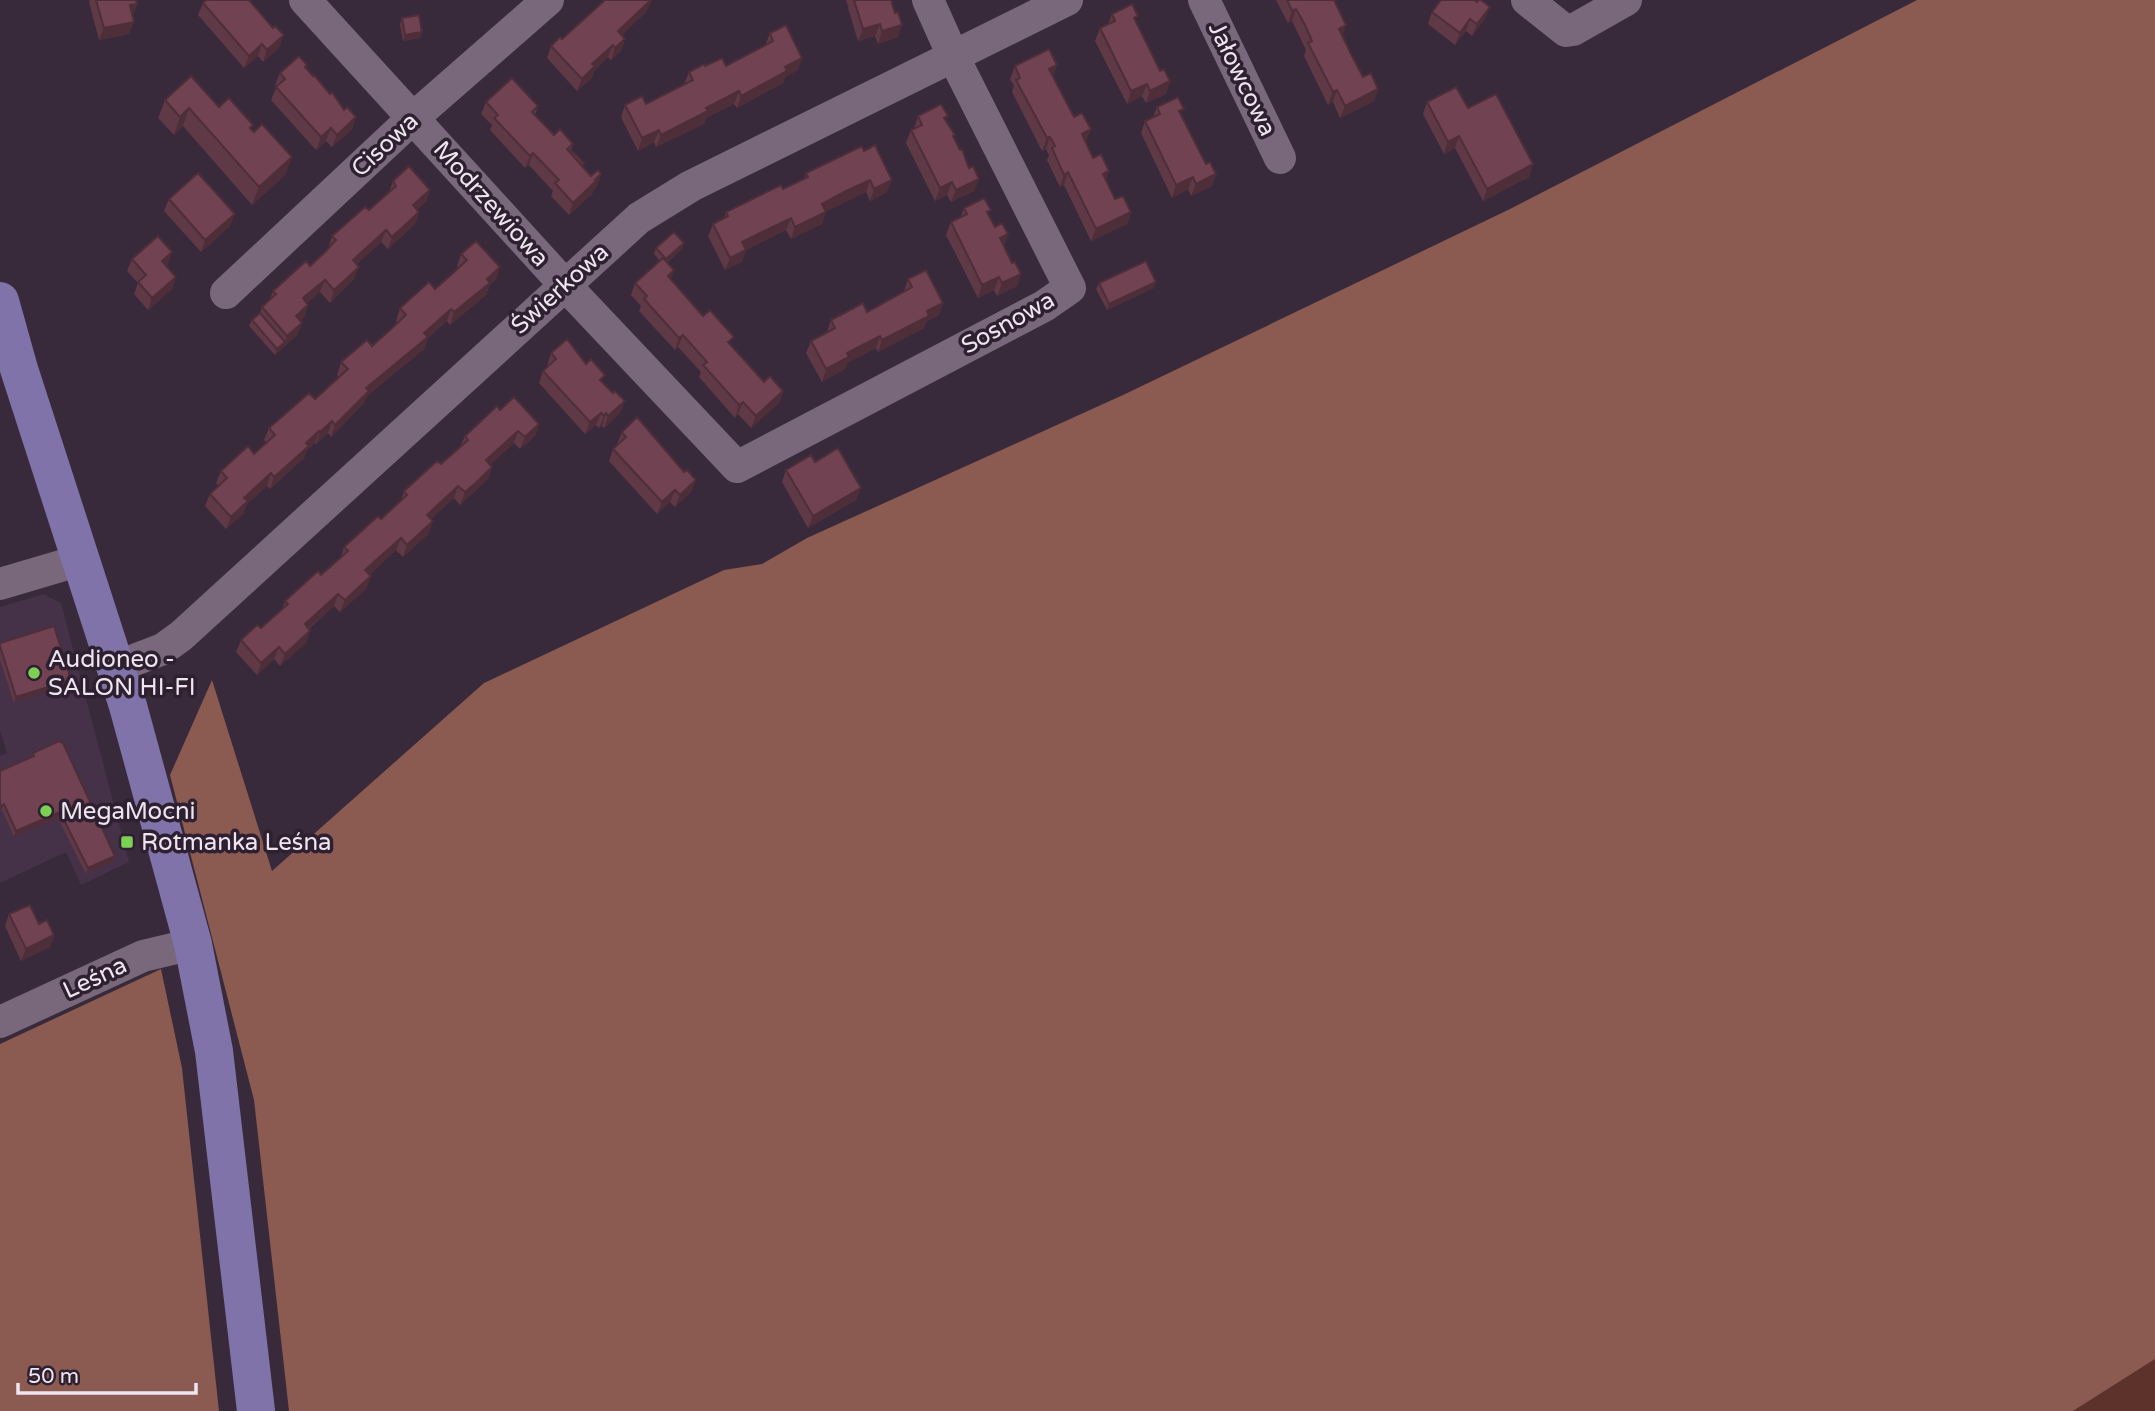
<svg xmlns="http://www.w3.org/2000/svg" width="2155" height="1411" font-family="'Varela Round',sans-serif">
  <style>
    .built { fill: #453148 }
    .green { fill: #5d322a }
    .forest { fill: #8b5a50 }
    .lines { fill: none; stroke-linecap: round; stroke-linejoin: round }
    .minor { stroke: #79687c; stroke-width: 32 }
    .major { stroke: #7f73aa; stroke-width: 38 }
    .wall { fill: #603947 }
    .shaded-wall { fill: #4e2e39 }
    .building { fill: #704252; stroke: #4e2e39; stroke-width: 2 }
    .poi-dot { fill: #7cd155; stroke: #2e2030; stroke-width: 2.5 }
    .labels { text-anchor: middle; dominant-baseline: central; stroke-width: 7; stroke-linejoin: round; paint-order: stroke }
    .street-label { font-size: 24px; fill: #efe5f0; stroke: #2e2030 }
    .poi-label { font-size: 24px; fill: #efe5f0; stroke: #2e2030; text-anchor: start }
  </style>
  <rect width="100%" height="100%" fill="#382a3a"/>
  <!-- built -->
  <path class="built" d="M44,594L61,603L129,862L81,885L66,852L0,883V756L7,753L0,730V607Z"/>
  <!-- green -->
  <path class="green" d="M2155,1359V1411H2073Z"/>
  <!-- forest -->
  <path class="forest" d="M1917,0H2155V1359L2073,1411H289L254,1100L170,775L212,680L272,871L484,683L724,570L762,564L807,538L1123,395L1510,209Z
    M161,969L182,1068L219,1411H0V1044Z"/>
  <g class="lines">
    <!-- minor -->
    <path class="minor" d="M305,0L564,284L737,467L1044,306L1070,288L953,56L928,0
      M1204,0L1280,158
      M1527,0L1566,31L1573,30L1626,0
      M226,293L413,118L548,0
      M0,584L81,560
      M116,667L163,649L181,636L639,218L691,186L1067,0
      M0,1022L143,956L193,944"/>
    <!-- major -->
    <path class="major" d="M0,301L19,369L128,706L193,944L214,1051L256,1411"/>
  </g>
  <!-- wall -->
  <path class="wall" d="M90,0H136L137,4L133,16L129,34L99,40L89,2Z
    M605,0H652L646,12L622,35L625,39L621,51L611,60L608,57L594,71L591,79L577,91L547,58L551,46L562,39Z
    M846,0H891L898,37L878,44L875,36L858,41L848,8L849,5L848,6Z
    M1276,0H1334L1346,25L1342,36L1363,77L1378,89L1374,101L1340,118L1333,102L1328,105L1304,56L1306,50L1292,21L1288,23Z
    M203,3L279,48L263,62L258,56L244,68L198,15Z
    M1432,12L1485,19L1472,36L1466,31L1455,45L1428,24Z
    M1112,14L1136,22L1160,71L1170,81L1166,94L1146,103L1142,96L1127,104L1095,41L1100,28L1108,25Z
    M402,18L422,32L420,38L403,41L400,25Z
    M770,33L798,70L785,77L783,83L737,108L734,104L706,118L704,124L656,147L654,142L638,151L621,117L625,105L646,104L684,84L689,72L705,66H726L765,46Z
    M1015,66L1053,77L1086,142L1093,158L1115,199L1131,212L1127,224L1091,241L1064,185L1060,187L1047,160L1049,155L1046,149L1042,151L1012,92L1014,86L1010,79Z
    M306,69L344,110L356,117L352,129L332,147L326,141L316,150L271,100L277,86L275,85L280,73Z
    M165,100L219,107L292,157L285,175L252,205L183,126L174,135L158,118Z
    M486,102L538,106L535,115L554,135L573,144L571,150L591,176L601,174L597,186L594,189L592,194L569,215L551,196L553,191L529,165L525,168L490,130L492,125L481,114Z
    M1427,102L1468,108L1533,164L1529,177L1483,201L1455,148L1444,154L1423,114Z
    M1157,107L1181,115L1206,164L1216,174L1212,186L1191,196L1188,189L1172,198L1141,133L1145,121L1153,117Z
    M918,116L946,121L969,168L979,179L974,191L951,202L947,195L935,201L906,143L911,130L914,129Z
    M864,151L892,180L887,192L870,201L866,192L841,204L826,211L822,224L791,239L786,230L746,250L742,262L725,270L708,236L713,224L724,218L726,212L783,189L804,179L806,173Z
    M393,181L430,190L426,202L417,210L419,212L415,224L388,249L381,242L357,264L354,279L330,303L320,292L307,303L308,305L304,317L300,321L302,323L297,335L275,355L249,326L252,320L260,313L262,307L270,299L273,291L310,266L328,249L332,236L369,210L389,192Z
    M169,199L230,226L201,252L164,211Z
    M964,208L989,215L995,227L1008,234L1004,246L1012,263L1021,274L1017,286L997,296L994,290L978,298L946,235L951,222L960,218Z
    M684,243L682,249L667,263L671,280L764,382L783,391L779,403L751,428L738,414L735,418L699,377L701,372L678,347L675,350L639,311L641,306L631,295L635,283L660,261L654,254L656,248Z
    M461,254L500,267L496,279L490,285L486,295L450,325L447,321L428,338L424,349L367,396L364,403L331,437L328,433L316,444L315,443L307,450L304,458L270,489L267,486L247,504L243,514L226,529L205,506L210,494L219,486L216,483L221,471L254,454L266,442L264,440L269,428L315,399L339,377L337,375L341,362L372,346L398,323L396,321L400,308L435,289L459,268L457,266Z
    M132,259L168,264L166,266L176,277L172,289L148,310L134,294L138,283L127,271Z
    M908,279L943,303L939,315L927,321L924,328L878,352L876,348L847,363L845,369L822,382L806,353L811,341L827,332L831,320L867,312L904,291Z
    M1099,283L1154,288L1107,310L1096,289Z
    M551,353L586,364L613,393L625,401L620,413L604,428L602,426L599,428L596,425L585,434L539,383L543,371L548,367L547,366Z
    M500,410L539,424L535,436L520,449L514,443L490,465L492,467L488,479L460,505L454,498L431,519L433,521L428,534L403,557L396,550L369,575L371,576L366,589L340,612L334,606L309,629L306,643L280,666L274,659L257,675L236,652L241,640L261,628L282,609L285,601L321,575L341,557L344,547L381,519L401,501L404,491L441,464L460,447L465,436Z
    M622,432L696,480L691,492L675,507L670,502L657,514L609,461L613,449L618,445L617,444Z
    M815,462L861,488L856,500L808,528L782,482L786,470Z
    M0,643L69,686L14,703L0,660Z
    M33,753L115,856L112,862L86,874L58,818L14,837L2,810L0,811Z
    M9,914L39,924L54,935L50,947L21,961L5,926Z"/>
  <!-- shaded-wall -->
  <path class="shaded-wall" d="M646,0H652L646,12L614,43L618,31Z
    M137,4L133,16L130,5Z
    M1490,7L1485,19L1472,36L1477,24Z
    M1296,9L1292,21L1288,23L1292,11Z
    M1470,19L1466,31L1455,45L1460,33Z
    M134,22L129,34L99,40L104,28Z
    M880,24L875,36L858,41L863,29Z
    M902,25L898,37L878,44L882,31Z
    M1346,25L1342,37L1339,29Z
    M422,32L420,38L403,41L405,35Z
    M284,35L279,48L263,62L267,50Z
    M625,39L621,51L611,60L615,48Z
    M262,44L258,56L244,68L249,56Z
    M613,45L608,57L594,71L591,79L577,91L582,79L592,64Z
    M802,58L798,70L785,77L783,83L737,108L741,96L785,67Z
    M1057,65L1053,77L1049,69Z
    M1170,81L1166,94L1146,103L1150,91Z
    M1147,84L1142,96L1127,104L1131,91Z
    M1378,89L1374,101L1340,118L1345,106Z
    M1337,90L1333,102L1328,105L1333,92Z
    M739,91L734,104L706,118L704,124L656,147L661,135L706,108Z
    M189,108L183,126L174,135L180,117Z
    M356,117L352,129L332,147L337,135Z
    M331,128L326,141L316,150L321,137Z
    M1091,129L1086,142L1077,146L1082,134Z
    M659,130L654,142L638,151L642,138Z
    M1459,136L1455,148L1444,154L1448,142Z
    M1050,137L1046,149L1042,151L1047,138Z
    M533,153L529,165L525,168L530,156Z
    M292,157L285,175L252,205L259,187Z
    M1533,164L1529,177L1483,201L1487,189Z
    M1109,171L1105,183L1103,174Z
    M1068,172L1064,185L1060,187L1064,175Z
    M601,174L597,186L594,189L592,194L569,215L573,203Z
    M1216,174L1212,186L1191,196L1196,184Z
    M1193,177L1188,189L1172,198L1176,185Z
    M979,179L974,191L951,202L956,190Z
    M870,180L866,192L818,216L822,204Z
    M892,180L887,192L870,201L874,189Z
    M952,182L947,195L935,201L940,188Z
    M430,190L426,202L408,218L413,205Z
    M419,212L415,224L388,249L392,237Z
    M826,212L822,224L791,239L795,227Z
    M1131,212L1127,224L1091,241L1096,229Z
    M235,214L230,226L201,252L205,240Z
    M791,218L786,230L738,254L742,242Z
    M386,230L381,242L348,272L353,260Z
    M1008,234L1004,246L1000,238Z
    M684,243L682,249L664,265L666,259Z
    M746,250L742,262L725,270L730,258Z
    M172,252L168,264L158,273L162,261Z
    M359,267L354,279L330,303L334,290Z
    M500,267L496,279L490,285L486,295L450,325L454,312Z
    M674,270L670,283L668,276Z
    M1021,274L1017,286L997,296L1002,283Z
    M176,277L172,289L148,310L152,298Z
    M999,277L994,290L978,298L982,285Z
    M325,280L320,292L298,311L303,298Z
    M1156,282L1154,288L1107,310L1109,304Z
    M943,303L939,315L927,321L924,328L878,352L882,340L927,311Z
    M308,305L304,317L291,328L296,316Z
    M451,309L447,321L428,338L424,349L367,396L364,403L331,437L335,425L366,388L424,333Z
    M302,323L297,335L275,355L277,349L285,342L287,336Z
    M683,335L678,347L675,350L679,338Z
    M880,336L876,348L847,363L845,369L822,382L826,369L847,353Z
    M783,391L779,403L751,428L756,416Z
    M625,401L620,413L604,428L608,416Z
    M743,402L738,414L735,418L739,405Z
    M601,413L596,425L585,434L590,422Z
    M606,413L602,426L599,428L604,416Z
    M332,421L328,433L316,444L320,432Z
    M539,424L535,436L520,449L525,437Z
    M319,431L315,443L307,450L304,458L270,489L274,477L306,443Z
    M518,431L514,443L482,473L486,460Z
    M492,467L488,479L460,505L465,492Z
    M271,473L267,486L247,504L243,514L226,529L231,517L244,498Z
    M696,480L691,492L675,507L680,495Z
    M458,486L454,498L422,527L427,515Z
    M861,488L856,500L808,528L813,516Z
    M675,490L670,502L657,514L662,502Z
    M433,521L428,534L403,557L407,545Z
    M401,538L396,550L361,582L365,570Z
    M371,576L366,589L340,612L345,600Z
    M338,594L334,606L300,636L305,624Z
    M310,631L306,643L280,666L285,654Z
    M279,647L274,659L257,675L261,663Z
    M71,680L69,686L14,703L16,697Z
    M60,812L58,818L14,837L16,831Z
    M115,856L112,862L86,874L88,868Z
    M54,935L50,947L21,961L26,949Z"/>
  <!-- building -->
  <path class="building" d="M96,0H136L137,4L130,5L134,22L104,28Z
    M206,0H249L273,28L275,26L284,35L267,50L262,44L249,56L203,3Z
    M605,0H651L618,31L625,39L615,48L613,45L592,64L595,66L582,79L551,46L560,37L562,39Z
    M854,0H891L895,13L898,12L902,25L882,31L880,24L863,29Z
    M1287,0H1334L1346,25L1339,29L1351,54L1363,77L1371,73L1378,89L1345,106L1337,90L1333,92L1308,43L1312,41L1305,25L1296,9L1292,11Z
    M1441,0H1475L1477,2L1478,0H1481L1490,7L1477,24L1470,19L1460,33L1432,12Z
    M1132,4L1138,16L1134,18L1147,44L1160,71L1164,69L1170,81L1150,91L1147,84L1131,91L1100,28L1115,21L1112,14Z
    M419,15L422,32L405,35L402,18Z
    M786,25L802,58L785,67L787,71L741,96L739,91L706,108L708,111L661,135L659,130L642,138L625,105L642,96L646,104L693,80L689,72L704,64L705,66L722,58L726,66L773,41L770,33Z
    M1049,49L1057,65L1049,69L1074,117L1082,113L1091,129L1082,134L1093,158L1101,154L1109,171L1103,174L1115,199L1123,196L1131,212L1096,229L1068,172L1064,175L1052,148L1055,146L1050,137L1047,138L1016,80L1020,78L1015,66Z
    M299,56L307,65L305,67L313,76L314,75L330,94L332,92L344,110L347,107L356,117L337,135L331,128L321,137L276,87L285,79L280,73Z
    M191,76L219,107L229,98L253,125L250,128L254,132L262,124L292,157L259,187L189,108L180,117L165,100Z
    M512,78L538,106L532,112L554,135L560,129L573,144L567,149L591,176L598,170L601,174L595,180L596,181L573,203L555,183L559,180L533,153L530,156L494,118L498,115L486,102Z
    M1456,87L1468,108L1496,94L1533,164L1487,189L1459,136L1448,142L1427,102Z
    M1178,97L1184,109L1179,111L1206,164L1210,162L1216,174L1196,184L1193,177L1176,185L1145,121L1160,114L1157,107Z
    M941,104L948,116L944,118L955,135L953,136L960,150L962,149L969,168L973,166L979,179L956,190L952,182L940,188L911,130L922,125L918,116Z
    M875,145L892,180L874,189L870,180L846,191L822,204L826,212L795,227L791,218L742,242L746,250L730,258L713,224L728,216L726,212L781,185L783,189L808,177L806,173L862,146L864,151Z
    M571,150L584,163L582,165L569,151Z
    M409,166L430,190L413,205L419,212L392,237L386,230L353,260L359,267L334,290L325,280L303,298L308,305L296,316L302,323L287,336L262,307L276,294L273,291L306,261L310,266L324,253L336,240L332,236L365,207L369,210L396,186L393,181Z
    M198,173L235,214L205,240L169,199Z
    M984,198L991,210L987,212L995,227L1002,223L1008,234L1000,238L1012,263L1015,262L1021,274L1002,283L999,277L982,285L951,222L967,214L964,208Z
    M674,232L684,243L666,259L656,248Z
    M158,236L172,252L162,261L176,277L152,298L138,282L146,275L132,259Z
    M476,241L500,267L487,279L490,283L454,312L451,309L424,333L428,337L366,388L369,391L335,425L332,421L320,432L319,431L306,443L309,446L274,477L271,473L244,498L248,501L231,517L210,494L227,478L221,471L248,446L254,454L275,435L269,428L309,393L315,399L348,369L341,362L367,340L372,346L391,329L406,315L400,308L429,282L435,289L452,274L467,260L461,254Z
    M663,258L674,270L668,276L703,316L710,310L734,337L728,342L747,363L764,382L770,376L783,391L756,416L743,402L739,405L703,365L707,362L683,335L679,338L644,299L647,296L635,283Z
    M1146,261L1156,282L1109,304L1099,283Z
    M926,270L943,303L927,311L929,316L882,340L880,336L847,353L849,357L826,369L811,341L835,328L831,320L863,303L867,312L912,287L908,279Z
    M260,313L285,342L277,349L252,320Z
    M567,339L586,364L591,359L605,375L600,380L613,393L615,391L625,401L608,416L606,413L604,416L601,413L590,422L543,371L556,359L551,353Z
    M514,397L539,424L525,437L518,431L486,460L492,467L479,480L465,492L458,486L427,515L433,521L407,545L401,538L365,570L371,576L345,600L338,594L305,624L310,631L285,654L279,647L261,663L241,640L257,625L261,628L288,604L285,601L318,571L321,575L348,551L344,547L378,516L381,519L407,495L404,491L437,461L441,464L468,440L465,436L497,406L500,410Z
    M637,417L684,472L687,470L696,480L680,495L675,490L662,502L613,449L626,437L622,432Z
    M838,448L861,488L813,516L786,470L811,455L815,462Z
    M54,626L71,680L16,697L0,646V643Z
    M59,741L63,743L115,856L88,868L60,812L16,831L4,804L0,806V771L34,756L33,753Z
    M30,905L39,924L47,920L54,935L26,949L9,914Z"/>
  <!-- markers -->
  <g class="poi-dot">
    <circle cx="34" cy="673" r="7"/>
    <circle cx="46" cy="811" r="7"/>
    <rect x="120" y="835" width="14" height="14" rx="3.5"/>
  </g>
  <g class="labels">
    <!-- street labels -->
    <g class="street-label">
      <text transform="translate(1242 79) rotate(64)">Jałowcowa</text>
      <text transform="translate(385 145) rotate(-43)">Cisowa</text>
      <text transform="translate(491 204) rotate(48)">Modrzewiowa</text>
      <text transform="translate(560 289) rotate(-42)">Świerkowa</text>
      <text transform="translate(1008 323) rotate(-29)">Sosnowa</text>
      <text transform="translate(95 978) rotate(-25)">Leśna</text>
    </g>
    <!-- poi labels -->
    <g class="poi-label">
      <text x="48" y="659">Audioneo -<tspan x="48" dy="28">SALON HI-FI</tspan></text>
      <text x="60" y="811">MegaMocni</text>
      <text x="141" y="842">Rotmanka Leśna</text>
    </g>
  </g>
  <!-- scale -->
  <path d="M18 1383v10h178v-10" fill="none" stroke="#efe5f0" stroke-width="3.5"/>
  <text x="28" y="1383" font-size="21" fill="#efe5f0" stroke="#2e2030" stroke-width="5" paint-order="stroke">50 m</text>
</svg>
